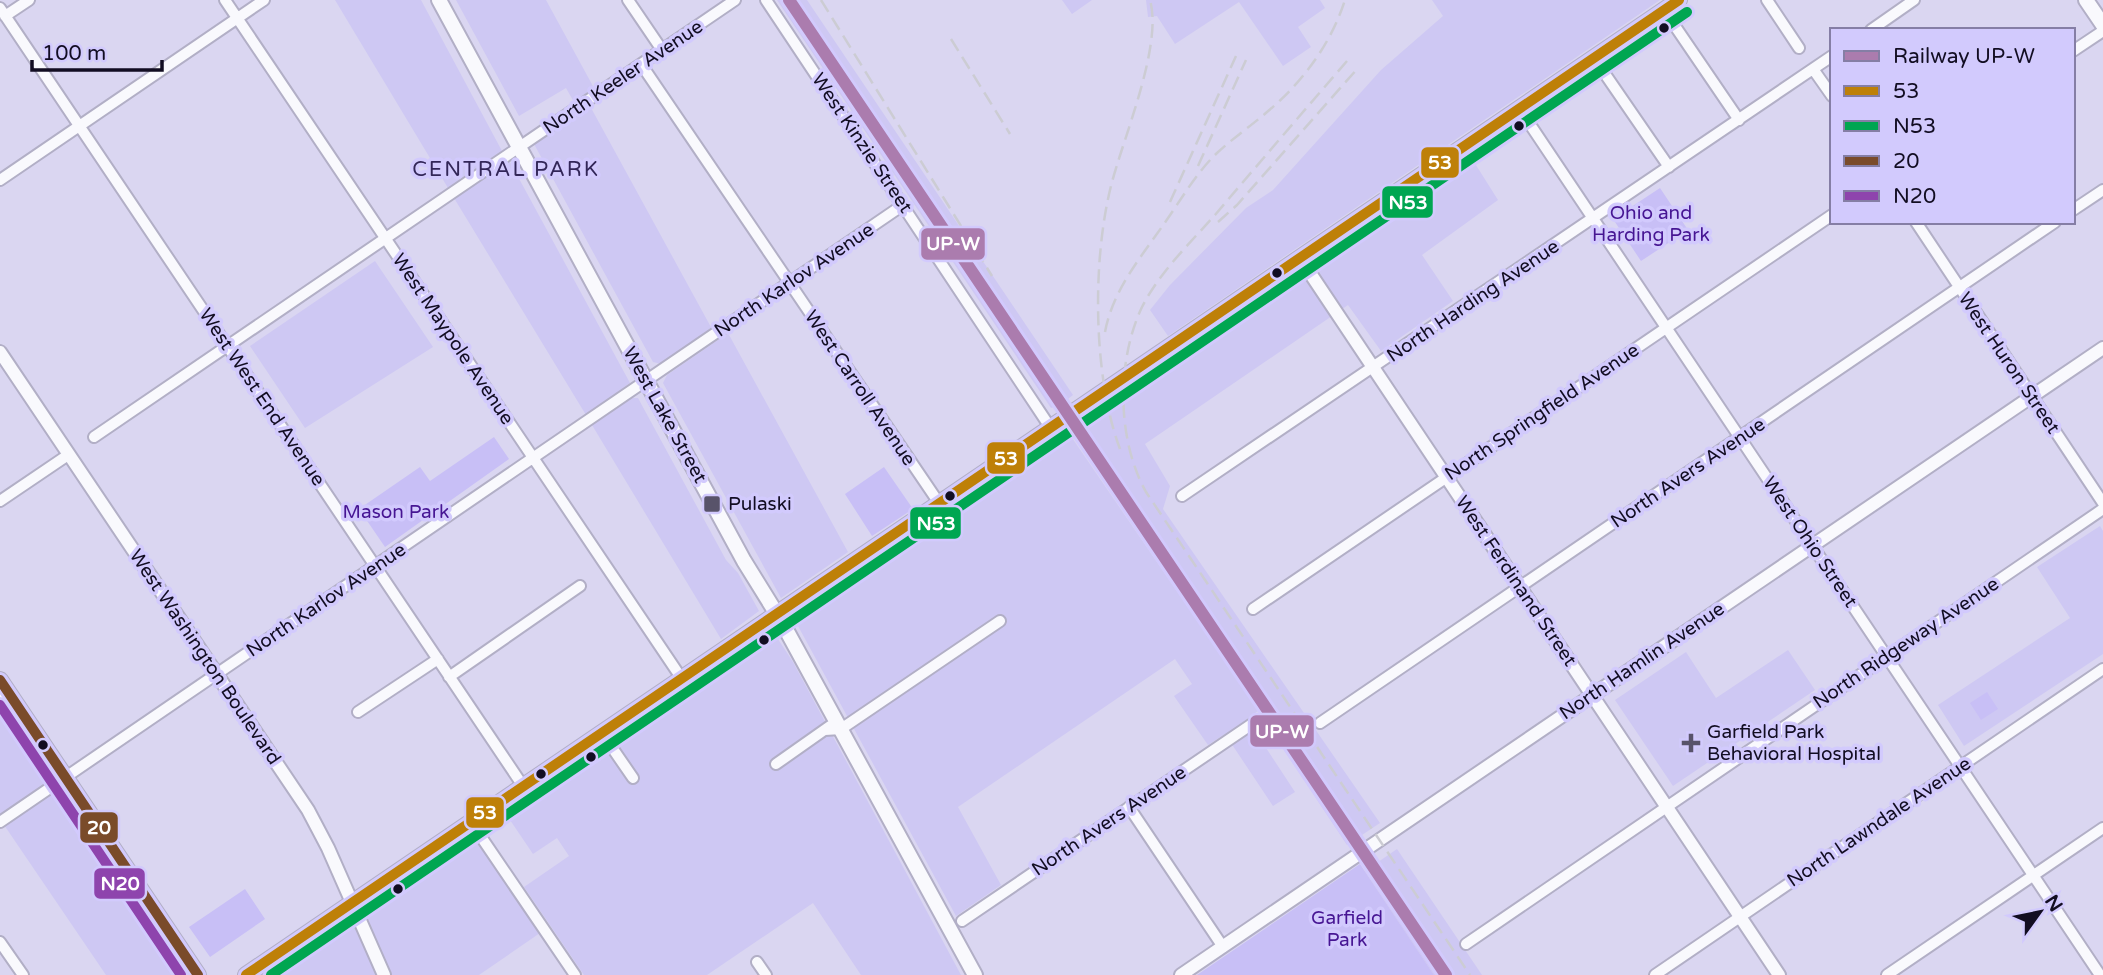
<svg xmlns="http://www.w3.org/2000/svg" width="2103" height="975" font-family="'Varela Round',sans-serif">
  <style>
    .built { fill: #cec8f3 }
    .green { fill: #c8bff6 }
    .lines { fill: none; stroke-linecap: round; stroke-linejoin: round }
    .minor-casing { stroke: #b2afc6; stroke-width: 14 }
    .tertiary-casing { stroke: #b2afc6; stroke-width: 16 }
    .secondary-casing { stroke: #b2afc6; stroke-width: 18 }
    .minor { stroke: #f9f9fd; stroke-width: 10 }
    .tertiary { stroke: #f9f9fd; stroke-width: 12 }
    .secondary { stroke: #f9f9fd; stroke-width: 14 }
    .rail { stroke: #ccccd3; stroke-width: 2.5; stroke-dasharray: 14 7; stroke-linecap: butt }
    .bus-1-casing { stroke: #d2cafd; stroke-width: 16 }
    .bus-2-casing { stroke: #d2cafd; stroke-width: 16 }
    .bus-3-casing { stroke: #d2cafd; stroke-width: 16 }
    .bus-4-casing { stroke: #d2cafd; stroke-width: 16 }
    .bus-1 { stroke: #be8008; stroke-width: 10 }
    .bus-2 { stroke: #00a651; stroke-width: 10 }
    .bus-3 { stroke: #7a4b2a; stroke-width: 10 }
    .bus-4 { stroke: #8e44ad; stroke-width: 10 }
    .rail-1-casing { stroke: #d2cafd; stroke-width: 18 }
    .rail-1 { stroke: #ab7cae; stroke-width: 12 }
    .bus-dot { fill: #120d22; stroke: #d2cafd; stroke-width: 2.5 }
    .poi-dot { fill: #58536a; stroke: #d2cafd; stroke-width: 2.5 }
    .labels { text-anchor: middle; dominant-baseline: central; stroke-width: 7; stroke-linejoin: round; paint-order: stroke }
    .street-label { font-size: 19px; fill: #120d22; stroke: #d2cafd }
    .park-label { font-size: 19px; fill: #461593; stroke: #d2cafd }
    .poi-label { font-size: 19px; fill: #120d22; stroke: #d2cafd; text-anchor: start }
    .neighbourhood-label { font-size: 21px; letter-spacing: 2px; fill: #322658; stroke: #d2cafd }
    .line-badge { stroke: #d2cafd; stroke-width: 2.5 }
    .badge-label { font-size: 19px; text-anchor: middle; font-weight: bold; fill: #fff }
  </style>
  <rect width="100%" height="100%" fill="#dad6f1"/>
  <!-- built -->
  <path class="built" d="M335,0H421L502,151L448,188Z
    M456,0H546L594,88L574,102L566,88L519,116Z
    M777,0H807L1073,395L1060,405L1051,408Z
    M1062,0H1092L1072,14Z
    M1146,0H1320L1325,8L1298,27L1311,47L1283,66L1239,2L1175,44L1157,16L1148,17Z
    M1432,0H1660L1168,336L1150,310L1170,285L1246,208L1273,190L1381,70L1443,16Z
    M590,106L712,329L661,364L653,362L534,144Z
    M1469,154L1498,200L1422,255L1453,301L1381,351L1348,305L1145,444L1170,486L1163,509L1380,823L1347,845L1258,711L1247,719L1295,792L1273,806L1225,734L1208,745L1174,696L1192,684L1175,659L958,807L1001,885L956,916L792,615L1064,426L1247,694L1072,430L1127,392L1132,388L1130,382Z
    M506,162H510L630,383L586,415L454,198Z
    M375,261L433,347L305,428L250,346Z
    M728,333L848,552L781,598L663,383L667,375Z
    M632,398H638L726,560L738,573L759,611L721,639L592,425Z
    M2100,526L2103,531V654L1964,746L1938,705L2070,618L2037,567Z
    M772,630L793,662L961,975H861L813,903L707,975H584L524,887L569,856L557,838L533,854L504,811Z
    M1788,650L1815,690L1673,786L1615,700L1686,652L1716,698Z
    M0,718L172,975H106L0,819Z
    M470,828L540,933L479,975H259Z
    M1397,849L1482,975H1434L1402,927L1365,871Z"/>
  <!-- green -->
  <path class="green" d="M1660,188L1688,230L1641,261L1613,219Z
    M494,437L509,459L385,547L359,509L420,467L430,481Z
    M884,467L913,509L872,536L845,494Z
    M1987,692L1998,709L1981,720L1970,703Z
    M1360,864L1434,975H1197Z
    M245,889L265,919L210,957L189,927Z"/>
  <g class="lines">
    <defs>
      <path id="minor" d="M225,0L682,679
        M628,0L662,50
        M766,0L1050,427
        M1767,0L1799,48
        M0,8L523,786
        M1664,10L1739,120
        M5,16L29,0
        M1871,30L1914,0
        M2073,51L2103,31
        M1594,58L1669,167
        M641,64L939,503
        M1813,69L1832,96
        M1519,108L2100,975
        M0,180L264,0
        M2073,210L2103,190
        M1916,222L2103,503
        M94,437L735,0
        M1182,496L1832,56
        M0,501L68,455
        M1253,609L1832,215
        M449,677L580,586
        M358,712L438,659
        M1320,723L2055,222
        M825,730L841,729L1000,621
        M602,733L633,778
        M776,764L830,726
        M1129,807L1223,947
        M0,822L903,205
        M471,822L575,975
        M962,921L1255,722
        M0,942L23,975
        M1466,944L2103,509
        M757,962L766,975
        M1655,975L2103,669
        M1887,975L2103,828"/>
      <path id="tertiary" d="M1300,258L1779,975
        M0,352L308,810L328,848L384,975
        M1181,975L2103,348"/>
      <path id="secondary" d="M439,0L744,561L783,624L975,975
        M2086,0L2103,25
        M0,680L198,975
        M0,701L184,975
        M246,975L1679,0"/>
    </defs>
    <!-- minor casing -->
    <use href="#minor" class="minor-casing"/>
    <!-- tertiary casing -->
    <use href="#tertiary" class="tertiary-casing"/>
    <!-- secondary casing -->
    <use href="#secondary" class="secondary-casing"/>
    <!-- minor -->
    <use href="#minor" class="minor"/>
    <!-- tertiary -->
    <use href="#tertiary" class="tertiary"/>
    <!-- secondary -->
    <use href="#secondary" class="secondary"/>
    <!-- rail -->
    <path class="rail" d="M796,0L1453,975
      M821,0L992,276
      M951,39L1010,134
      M1347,61C1303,112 1259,163 1215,215C1190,243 1159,273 1142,307C1116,362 1117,440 1146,492L1470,975
      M1198,166L1246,60
      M1170,202L1236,56
      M1218,222L1237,205L1358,68
      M1105,332C1113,289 1142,256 1166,221C1182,198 1197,172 1217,153C1233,138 1251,126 1267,112C1302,83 1331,44 1345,0
      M1120,449C1093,377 1092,261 1111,186C1123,138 1163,46 1150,0"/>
    <defs>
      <path id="bus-1" d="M246,975L1679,0"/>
      <path id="bus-2" d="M271,975L1687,12"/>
      <path id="bus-3" d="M0,680L198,975"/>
      <path id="bus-4" d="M0,705L181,975"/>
    </defs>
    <!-- bus-1 casing -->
    <use href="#bus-1" class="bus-1-casing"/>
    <!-- bus-2 casing -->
    <use href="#bus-2" class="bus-2-casing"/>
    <!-- bus-3 casing -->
    <use href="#bus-3" class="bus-3-casing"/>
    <!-- bus-4 casing -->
    <use href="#bus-4" class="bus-4-casing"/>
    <!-- bus-1 -->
    <use href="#bus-1" class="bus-1"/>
    <!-- bus-2 -->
    <use href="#bus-2" class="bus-2"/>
    <!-- bus-3 -->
    <use href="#bus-3" class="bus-3"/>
    <!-- bus-4 -->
    <use href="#bus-4" class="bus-4"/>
    <defs>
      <path id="rail-1" d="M789,0L1446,975"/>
    </defs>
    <!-- rail-1 casing -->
    <use href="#rail-1" class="rail-1-casing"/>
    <!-- rail-1 -->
    <use href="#rail-1" class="rail-1"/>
  </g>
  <!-- markers -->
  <g class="bus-dot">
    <circle cx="1664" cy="28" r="6"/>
    <circle cx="1519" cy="126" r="6"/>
    <circle cx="1277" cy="273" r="6"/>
    <circle cx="950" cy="496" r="6"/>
    <circle cx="764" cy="640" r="6"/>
    <circle cx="43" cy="745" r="6"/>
    <circle cx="591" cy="757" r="6"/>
    <circle cx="541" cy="774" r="6"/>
    <circle cx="398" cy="889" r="6"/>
  </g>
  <g class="poi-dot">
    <rect x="703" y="495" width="18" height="18" rx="3.5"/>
    <path d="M1687.5 732.5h7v7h7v7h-7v7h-7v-7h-7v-7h7z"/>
  </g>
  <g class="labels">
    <!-- street labels -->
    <g class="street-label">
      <text transform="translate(623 77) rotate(-34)">North Keeler Avenue</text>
      <text transform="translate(862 143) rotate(56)">West Kinzie Street</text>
      <text transform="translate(794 280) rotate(-34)">North Karlov Avenue</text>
      <text transform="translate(1473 301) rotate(-34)">North Harding Avenue</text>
      <text transform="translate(453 339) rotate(56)">West Maypole Avenue</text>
      <text transform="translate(2009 363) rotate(56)">West Huron Street</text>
      <text transform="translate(860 388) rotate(56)">West Carroll Avenue</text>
      <text transform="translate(262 397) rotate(56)">West West End Avenue</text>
      <text transform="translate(1542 412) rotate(-34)">North Springfield Avenue</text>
      <text transform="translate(665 415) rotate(61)">West Lake Street</text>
      <text transform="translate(1688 473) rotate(-34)">North Avers Avenue</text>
      <text transform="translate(1810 542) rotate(56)">West Ohio Street</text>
      <text transform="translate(1516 581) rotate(56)">West Ferdinand Street</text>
      <text transform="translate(326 600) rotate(-34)">North Karlov Avenue</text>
      <text transform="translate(1906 643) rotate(-34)">North Ridgeway Avenue</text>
      <text transform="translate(205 657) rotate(56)">West Washington Boulevard</text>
      <text transform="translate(1642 661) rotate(-34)">North Hamlin Avenue</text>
      <text transform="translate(1109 821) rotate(-34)">North Avers Avenue</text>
      <text transform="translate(1879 822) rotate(-34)">North Lawndale Avenue</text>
    </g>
    <!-- park labels -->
    <g class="park-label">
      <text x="1651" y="213">Ohio and<tspan x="1651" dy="22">Harding Park</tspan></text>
      <text x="396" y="512">Mason Park</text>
      <text x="1347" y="918">Garfield<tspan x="1347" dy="22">Park</tspan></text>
    </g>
    <!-- poi labels -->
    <g class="poi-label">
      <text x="728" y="504">Pulaski</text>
      <text x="1707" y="732">Garfield Park<tspan x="1707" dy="22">Behavioral Hospital</tspan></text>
    </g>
    <!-- neighbourhood labels -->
    <g class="neighbourhood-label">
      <text x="506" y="169">CENTRAL PARK</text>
    </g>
  </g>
  <g class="line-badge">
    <rect x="1420" y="146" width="40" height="33" rx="7" fill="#be8008"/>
    <rect x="1381" y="185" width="53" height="34" rx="7" fill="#00a651"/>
    <rect x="920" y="227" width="66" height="34" rx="7" fill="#ab7cae"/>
    <rect x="986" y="441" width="40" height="34" rx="7" fill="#be8008"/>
    <rect x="909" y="506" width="53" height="34" rx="7" fill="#00a651"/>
    <rect x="1249" y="714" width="66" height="34" rx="7" fill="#ab7cae"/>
    <rect x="465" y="796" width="40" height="33" rx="7" fill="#be8008"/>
    <rect x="79" y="811" width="40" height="33" rx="7" fill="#7a4b2a"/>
    <rect x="93" y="867" width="53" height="33" rx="7" fill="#8e44ad"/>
  </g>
  <g class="badge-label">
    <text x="1440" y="169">53</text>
    <text x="1408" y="209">N53</text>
    <text x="953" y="250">UP-W</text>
    <text x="1006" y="465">53</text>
    <text x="936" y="530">N53</text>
    <text x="1282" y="738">UP-W</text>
    <text x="485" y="819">53</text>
    <text x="99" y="834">20</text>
    <text x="120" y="890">N20</text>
  </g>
  <!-- legend -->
  <rect x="1830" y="28" width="245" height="196" fill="#d2cafd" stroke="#857ea5" stroke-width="2"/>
  <rect x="1844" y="51" width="35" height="10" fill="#ab7cae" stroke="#857ea5" stroke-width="2"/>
  <text x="1893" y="63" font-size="21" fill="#120d22">Railway UP-W</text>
  <rect x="1844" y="86" width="35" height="10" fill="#be8008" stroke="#857ea5" stroke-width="2"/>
  <text x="1893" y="98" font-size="21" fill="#120d22">53</text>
  <rect x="1844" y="121" width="35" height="10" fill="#00a651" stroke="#857ea5" stroke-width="2"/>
  <text x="1893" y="133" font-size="21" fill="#120d22">N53</text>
  <rect x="1844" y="156" width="35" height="10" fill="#7a4b2a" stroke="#857ea5" stroke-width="2"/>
  <text x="1893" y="168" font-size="21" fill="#120d22">20</text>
  <rect x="1844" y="191" width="35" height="10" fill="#8e44ad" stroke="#857ea5" stroke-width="2"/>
  <text x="1893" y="203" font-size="21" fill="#120d22">N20</text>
  <!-- north arrow -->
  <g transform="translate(2040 912) rotate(57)" stroke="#d2cafd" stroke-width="5" paint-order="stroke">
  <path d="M0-5L12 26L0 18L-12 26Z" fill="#120d22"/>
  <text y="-10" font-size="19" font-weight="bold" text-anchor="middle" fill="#120d22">N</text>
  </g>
  <!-- scale -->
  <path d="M32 60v10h130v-10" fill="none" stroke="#120d22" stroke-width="3.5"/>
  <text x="42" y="60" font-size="21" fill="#120d22" stroke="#d2cafd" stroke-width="5" paint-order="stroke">100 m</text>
</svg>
